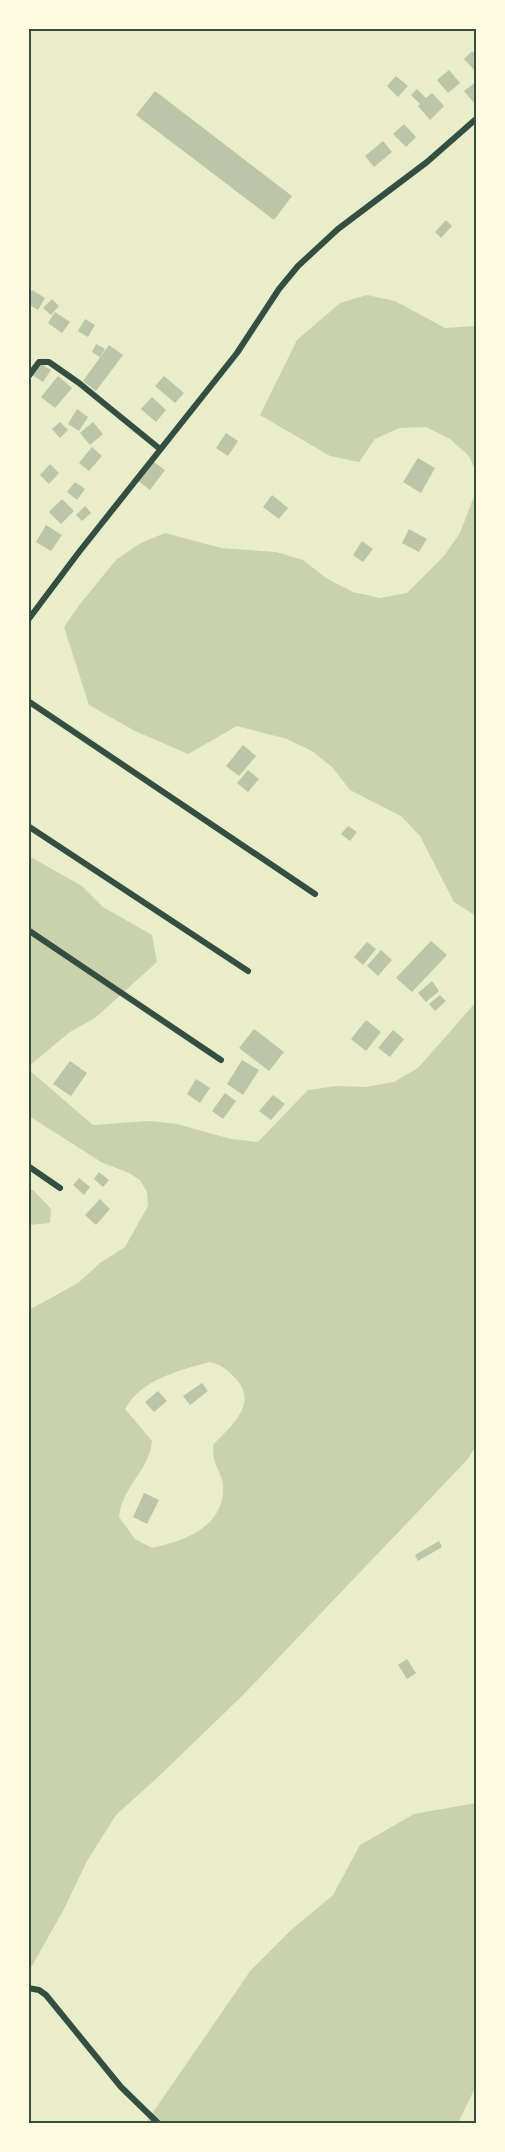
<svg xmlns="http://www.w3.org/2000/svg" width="505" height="2152" font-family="'IBM Plex Sans',sans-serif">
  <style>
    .green { fill: #cad2ad; fill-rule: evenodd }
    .building { fill: #bcc5a7 }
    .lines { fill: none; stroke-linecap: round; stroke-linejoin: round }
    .minor { stroke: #344e41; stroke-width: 6 }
    .neatline { fill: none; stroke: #344e41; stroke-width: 2 }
  </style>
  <rect width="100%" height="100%" fill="#e9edc9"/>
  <!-- green -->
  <path class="green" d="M367,295L395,301L445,328L476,326V473L469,456L450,439L426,427L399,428L375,439L359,462L330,456L260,415L297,340L340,303Z
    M476,491V916L454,902L420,836L401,816L350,790L332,767L312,751L287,739L237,726L188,754L135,731L89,705L64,627L80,604L116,560L139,544L165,533L221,548L276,552L303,560L326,578L353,592L380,598L407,593L444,556L460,533Z
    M29,856L82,886L103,907L152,935L157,962L95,1018L70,1032L29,1066Z
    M476,1002V1446L467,1460L243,1695L157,1778L116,1815L87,1861L63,1911L29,1971V1310L78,1283L100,1263L125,1247L148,1206L147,1192L140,1180L129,1173L101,1162L29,1116V1070L93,1125L149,1121L177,1124L231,1139L258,1142L308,1090L337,1086L365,1087L394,1082L418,1068ZM209,1362C223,1365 226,1369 236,1379C259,1404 230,1427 213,1445C214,1450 213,1455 214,1459C216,1468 223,1477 223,1486C225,1527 184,1541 152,1548L135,1539L119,1517C122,1486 149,1472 152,1441L125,1409C142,1379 178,1371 209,1362Z
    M29,1189L33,1190L51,1209L50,1223L29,1225Z
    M476,1803V2086L458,2123L145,2124L251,1970L290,1931L333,1895L360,1845L414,1814Z"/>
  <!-- building -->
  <path class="building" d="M472,51L476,55V72L464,59Z
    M449,70L460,83L448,93L437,80Z
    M396,76L408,86L398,97L387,86Z
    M476,82V100L474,103L464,91Z
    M417,89L426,98L432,93L444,106L430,120L418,106L420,104L411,95Z
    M155,91L292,196L274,220L136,115Z
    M404,124L416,137L406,147L393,134Z
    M383,141L392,152L374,167L365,156Z
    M446,220L452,226L441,238L435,232Z
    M32,290L45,298L38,310L28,304V295Z
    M52,299L59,306L51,315L43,308Z
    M55,312L70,322L62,333L48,323Z
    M85,319L95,325L88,337L78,331Z
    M96,344L105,349L100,357L92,352Z
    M109,345L123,355L96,391L83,381Z
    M39,363L51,370L43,382L32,375Z
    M58,376L72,388L55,408L41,397Z
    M164,376L184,393L175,403L155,386Z
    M152,397L166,410L156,422L141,409Z
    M77,409L88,417L79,431L68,424Z
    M60,422L68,430L60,438L52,429Z
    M93,422L103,434L90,445L80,433Z
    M226,433L238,441L228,456L216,448Z
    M92,447L102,456L89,471L79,463Z
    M418,458L435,468L421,493L403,482Z
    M151,460L165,470L150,490L137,480Z
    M50,464L59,473L49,484L40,475Z
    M75,482L85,489L77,500L67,492Z
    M272,495L288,508L279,519L263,507Z
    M62,499L74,511L61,524L49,512Z
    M85,506L91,513L82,521L76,515Z
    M46,525L62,535L51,551L36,542Z
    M409,529L427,539L419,552L402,543Z
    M362,541L373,549L363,562L353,555Z
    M243,745L256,756L239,776L226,766Z
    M248,770L259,779L248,792L237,783Z
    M348,826L357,832L350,841L341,834Z
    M431,941L447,955L412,992L396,978Z
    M367,942L376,949L363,965L354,957Z
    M381,950L392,960L378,976L367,966Z
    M432,981L439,991L426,1002L418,993Z
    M440,995L446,1001L435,1011L429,1004Z
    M366,1020L381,1032L366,1051L351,1039Z
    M254,1029L284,1052L269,1071L239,1048Z
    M393,1030L404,1039L390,1057L378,1048Z
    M242,1060L259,1070L243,1095L227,1084Z
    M70,1061L87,1073L71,1096L53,1084Z
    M196,1079L210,1088L200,1103L187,1094Z
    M225,1093L236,1101L223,1119L212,1111Z
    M273,1095L285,1104L271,1120L259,1111Z
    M99,1172L109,1180L103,1187L94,1179Z
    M79,1178L90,1187L84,1195L73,1185Z
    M100,1199L110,1209L96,1225L85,1215Z
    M202,1383L208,1391L190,1405L183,1396Z
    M158,1391L167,1401L154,1412L145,1402Z
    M144,1493L159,1500L147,1524L133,1517Z
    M439,1541L442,1547L418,1561L415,1555Z
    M407,1659L416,1673L407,1679L398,1665Z"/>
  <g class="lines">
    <!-- minor -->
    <path class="minor" d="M28,377L39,362H49L79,383L160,449
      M28,620L79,552L237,353L279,289L298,266L338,229L427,162L476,119
      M28,701L315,894
      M28,826L248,971
      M28,930L221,1060
      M28,1166L60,1188
      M28,1988L39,1990L46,1995L121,2087L159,2124"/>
  </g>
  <!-- border -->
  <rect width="505" height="2152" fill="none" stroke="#fefae0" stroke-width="60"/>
  <rect x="30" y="30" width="445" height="2092" class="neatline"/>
</svg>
